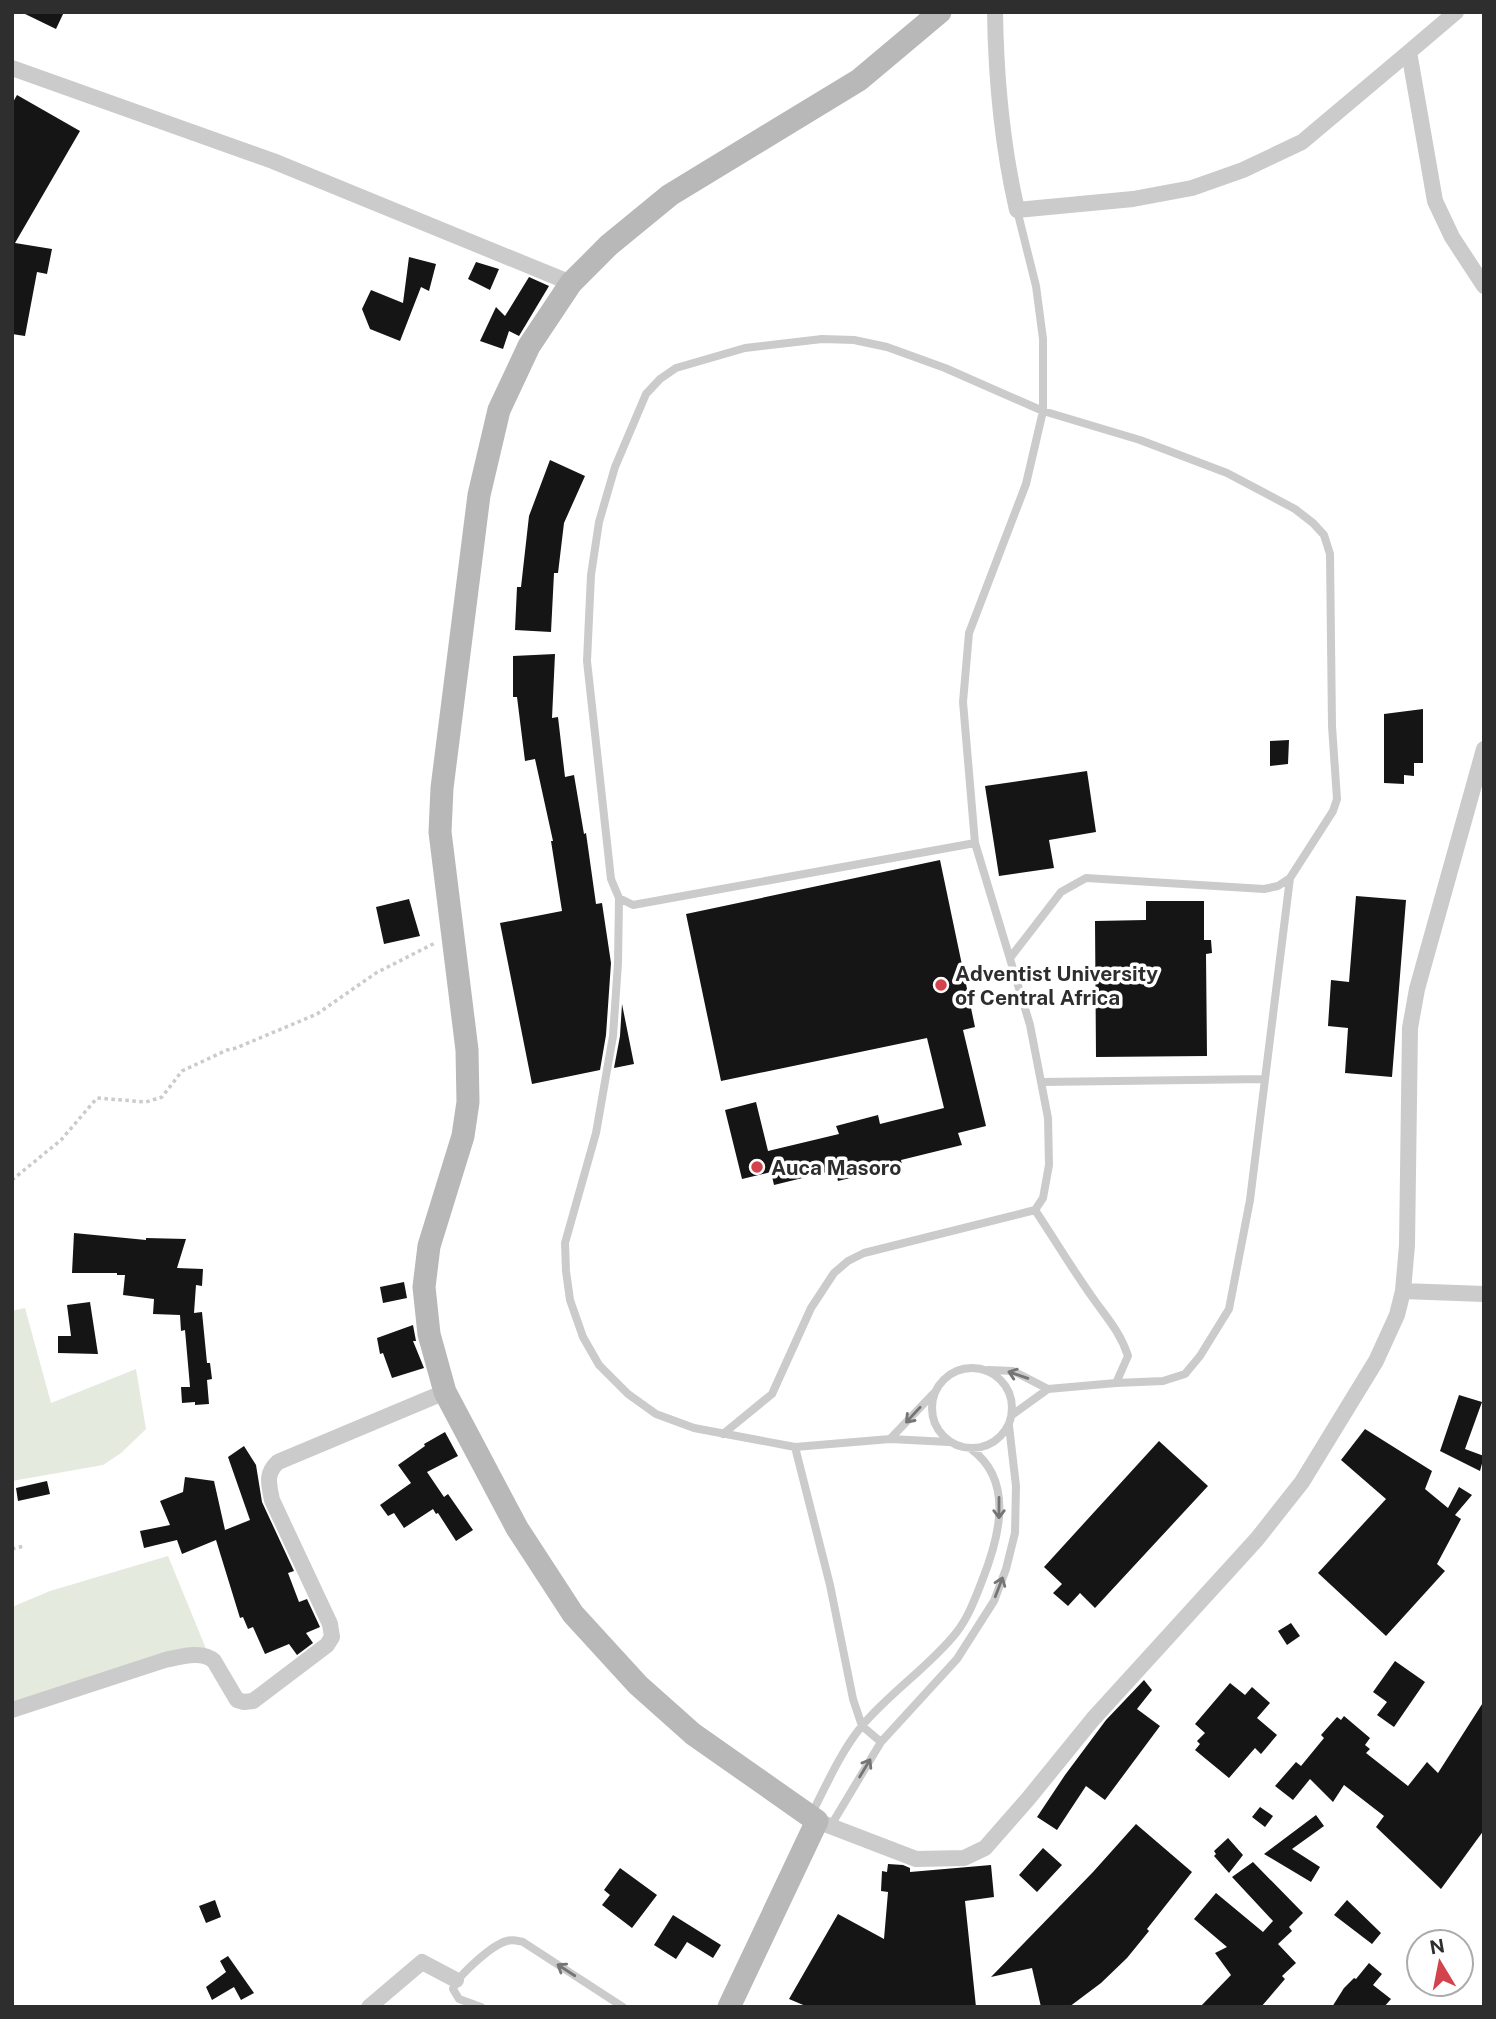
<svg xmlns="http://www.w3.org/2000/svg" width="1496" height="2019" font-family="'Public Sans',sans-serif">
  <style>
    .green { fill: #e4eade }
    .building { fill: #151515 }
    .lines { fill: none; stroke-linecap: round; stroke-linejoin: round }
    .path { stroke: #cbcbcb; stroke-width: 3.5; stroke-dasharray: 3.5 3.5; stroke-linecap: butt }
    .lane { stroke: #cbcbcb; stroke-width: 8 }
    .street { stroke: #cbcbcb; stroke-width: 16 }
    .secondary { stroke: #b8b8b8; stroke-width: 23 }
    .oneway { stroke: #757575 }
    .poi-dot { fill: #d3434d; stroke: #fff; stroke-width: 2.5 }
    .labels { text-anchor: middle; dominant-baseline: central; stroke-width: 7; stroke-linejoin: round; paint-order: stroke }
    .poi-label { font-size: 21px; font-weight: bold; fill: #2e2e2e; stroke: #fff; text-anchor: start }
  </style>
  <rect width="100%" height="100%" fill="#fff"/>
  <!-- green -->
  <path class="green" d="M25,1308L51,1403L136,1369L146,1429L121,1453L103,1465L12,1481V1311Z
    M168,1556L209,1656L12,1710V1607L50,1591Z"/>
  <!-- building -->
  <path class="building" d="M21,12H64L56,29Z
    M17,95L80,131L15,243L52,249L47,274L37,272L25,336L12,334V104Z
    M409,257L436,264L429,291L421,287L400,341L370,329L362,309L371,290L403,303Z
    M476,262L499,269L490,290L468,279Z
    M529,277L549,286L519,336L509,331L503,349L480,341L496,307L505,316Z
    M550,460L585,476L564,523L558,573H554L551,632L515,630L517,587H521L529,516Z
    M555,654L552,718L558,717L565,777L574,775L584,834L586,833L596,904L602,903L611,963L606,1035L600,1070L532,1084L500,923L562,911L551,841H553L535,759L525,761L517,697H513V656Z
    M1423,709V763H1414V776L1404,775V784L1384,783V714Z
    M1289,740L1288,764L1270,766V741Z
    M1087,771L1096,832L1049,840L1054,868L999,876L985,786Z
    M940,860L975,1027L963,1030L986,1126L958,1133L962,1145L901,1160L902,1165L838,1181L835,1170L774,1185L771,1172L742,1179L725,1110L756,1102L768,1151L839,1134L836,1126L878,1115L880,1124L944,1108L927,1038L721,1081L686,914Z
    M1356,896L1406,900L1392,1077L1345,1073L1348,1028L1328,1026L1331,980L1349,982Z
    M409,899L420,936L384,944L376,907Z
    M1146,901H1204V940H1211L1212,953L1206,954L1207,1056L1096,1057L1095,921L1146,920Z
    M622,1004L634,1064L614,1068L620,1036Z
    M74,1233L146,1240V1238L186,1239L177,1268L203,1269L202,1286L196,1285L194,1313L202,1312L207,1363H210L212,1379L207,1380L209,1404L195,1405V1402L182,1403L181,1387H190L185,1330L181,1331L180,1315L153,1314L154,1299L123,1295L125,1275H117V1273H72Z
    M404,1282L407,1298L383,1303L380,1287Z
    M90,1302L98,1354L58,1353V1336H71L67,1305Z
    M413,1325L416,1341H413L424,1368L392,1378L383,1353L380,1354L377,1338Z
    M1459,1395L1482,1402L1465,1449L1484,1456L1480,1471L1440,1451Z
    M1365,1429L1432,1471L1425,1489L1448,1508L1459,1487L1472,1495L1455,1515L1461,1519L1437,1564L1445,1571L1386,1636L1318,1573L1386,1499L1341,1460Z
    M445,1432L458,1456L427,1472L444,1497L448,1494L473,1530L456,1541L438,1513L436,1514L433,1509L404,1528L394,1513L388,1516L380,1505L411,1483L398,1465L425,1446L424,1444Z
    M1159,1441L1208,1486L1095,1608L1080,1593L1068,1606L1053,1593L1062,1584L1044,1567Z
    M244,1446L256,1465L262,1502L294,1571L288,1573L299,1602L307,1599L320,1627L306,1633L313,1643L297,1655L289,1644L265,1654L253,1627L248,1629L243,1617L240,1618L216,1540L182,1554L177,1540L144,1548L140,1531L170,1525L160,1501L183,1492L185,1477L214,1481L225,1530L250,1520L228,1457Z
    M47,1481L50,1494L18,1501L16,1488Z
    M1291,1623L1300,1636L1287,1645L1278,1631Z
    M1395,1661L1425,1682L1394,1727L1377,1715L1387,1702L1373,1692Z
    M1144,1680L1152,1690L1137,1709L1160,1726L1105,1800L1086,1786L1057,1830L1037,1817L1065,1775L1106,1720Z
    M1230,1683L1245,1695L1252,1687L1270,1703L1257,1718L1277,1735L1261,1754L1255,1748L1229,1778L1195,1750L1200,1744L1197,1741L1205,1733L1195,1724Z
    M1484,1701V1830L1441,1889L1376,1827L1384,1816L1344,1785L1333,1802L1310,1779L1293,1800L1275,1786L1296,1762L1301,1766L1324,1738L1321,1735L1337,1717L1341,1720L1344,1716L1370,1738L1365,1745L1370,1749L1366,1753L1408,1786L1427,1762L1438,1773Z
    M1260,1807L1273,1816L1265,1827L1252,1817Z
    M1316,1815L1324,1826L1292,1849L1320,1867L1311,1882L1264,1854Z
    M1136,1824L1192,1872L1147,1929L1149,1931L1127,1958L1101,1983L1069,2007H1041L1032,1968L991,1977L1093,1872Z
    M1228,1838L1243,1855L1229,1873L1214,1856L1216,1854L1214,1851Z
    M1043,1848L1062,1865L1037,1892L1019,1875Z
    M1253,1862L1303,1913L1289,1927L1292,1931L1278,1944L1296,1963L1282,1976L1285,1979L1261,2007H1200L1231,1975L1215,1953L1227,1947L1194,1919L1216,1893L1263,1932L1273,1921L1232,1877Z
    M888,1864L903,1865L910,1868V1872L991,1865L994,1897L965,1901L976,2007H808L789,1999L838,1914L884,1939L888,1892L881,1891L882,1871L887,1872Z
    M620,1868L657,1895L632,1928L602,1905L610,1895L604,1890Z
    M215,1900L221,1917L206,1923L199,1906Z
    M1347,1900L1381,1933L1372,1944L1334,1915Z
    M673,1915L721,1945L713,1958L687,1942L676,1959L654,1945Z
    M228,1956L254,1993L241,2000L234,1987L212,2000L206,1987L226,1972L220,1961Z
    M1369,1963L1382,1974L1373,1985L1391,1999L1384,2007H1332L1344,1988L1354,1978L1356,1979Z"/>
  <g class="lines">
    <!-- path -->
    <path class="path" d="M12,1180L61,1140L97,1098L146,1102L162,1097L182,1071L227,1050L236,1048L317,1014L376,973L435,943
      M12,1549L24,1546"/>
    <!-- lane -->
    <path class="lane" d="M975,843L633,905L619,898L611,879L587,661L591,575L599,522L615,467L646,394L660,379L676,368L745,348L822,339L854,340L887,347L945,368L1043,411L1140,440L1227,473L1295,509L1313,523L1324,535L1330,554L1332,726L1337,799L1333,811L1290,878L1278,886L1264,889L1086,878L1061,892L1010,958
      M619,898L618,963L613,1036L596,1133L565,1243L566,1271L570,1300L583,1337L599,1365L628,1394L656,1414L694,1428L795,1447L890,1439L949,1442
      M1042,1082L1265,1079
      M932 1408a40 40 0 1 1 80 0a40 40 0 1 1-80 0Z
      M989,1370L1013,1371L1048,1389
      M1116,1383L1163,1381L1185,1374L1200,1356L1229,1309L1250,1200L1290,878
      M1012,1415L1048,1389L1116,1383L1128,1356C1121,1334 1108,1319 1095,1301C1074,1272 1055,1240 1035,1210
      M723,1434L772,1394L811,1308L834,1273L848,1261L864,1253L1035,1210L1043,1198L1049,1165L1048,1118L1030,1025L975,843L963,702L969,633L1026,484L1043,411V339L1036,286L1017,210
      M890,1439L934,1393
      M795,1447L830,1585L853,1699L862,1726L881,1742
      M811,1815C826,1786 840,1753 861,1727C888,1694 930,1666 956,1633C968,1618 975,1599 982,1581C999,1538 1015,1481 971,1449
      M830,1827L881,1742L957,1659L994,1601L1006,1569L1015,1533L1016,1486L1009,1426
      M481,2007L459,1999L453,1989C457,1976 493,1944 507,1941C512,1939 518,1941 523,1942L623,2007"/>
    <!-- street -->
    <path class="street" d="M995,12C996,80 1002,145 1017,210L1133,199L1192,188L1243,170L1302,142L1409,52
      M1456,12L1409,52L1435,201L1452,237L1484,286
      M12,68L273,161L571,283
      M1403,1291L1484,1294
      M12,1710L165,1660C180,1657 202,1650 214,1661L237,1700L244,1702L253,1701L327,1645L332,1637L330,1624L272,1500C269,1484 265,1474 278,1462L445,1392
      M817,1821L916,1859L964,1858L985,1848L1028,1799L1093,1719L1257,1539L1302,1482L1376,1361L1397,1315L1403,1291L1407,1245L1410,1028L1417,989L1484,749
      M369,2007L422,1962L456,1980"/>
    <!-- secondary -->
    <path class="secondary" d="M729,2007L817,1821L693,1734L638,1685L573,1614L517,1528L445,1392L429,1334L424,1287L429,1246L463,1136L468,1102L467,1050L440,832L442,788L479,495L499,410L529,346L571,283L609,245L670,195L859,80L940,12"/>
  </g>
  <!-- one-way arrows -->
  <defs><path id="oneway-shaft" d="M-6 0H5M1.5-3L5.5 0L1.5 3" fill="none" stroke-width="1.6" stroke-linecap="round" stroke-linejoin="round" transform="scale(1.75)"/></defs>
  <g class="oneway">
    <use href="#oneway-shaft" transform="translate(1018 1375) rotate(-161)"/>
    <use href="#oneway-shaft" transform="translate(913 1415) rotate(133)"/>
    <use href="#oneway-shaft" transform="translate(999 1508) rotate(90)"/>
    <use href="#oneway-shaft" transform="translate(999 1587) rotate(-69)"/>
    <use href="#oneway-shaft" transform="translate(865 1768) rotate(-59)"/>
    <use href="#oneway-shaft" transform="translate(566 1970) rotate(-147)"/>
  </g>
  <!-- markers -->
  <g class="poi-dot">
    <circle cx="941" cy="985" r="7"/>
    <circle cx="757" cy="1167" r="7"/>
  </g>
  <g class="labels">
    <!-- poi labels -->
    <g class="poi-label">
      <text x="955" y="973">Adventist University<tspan x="955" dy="24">of Central Africa</tspan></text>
      <text x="771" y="1167">Auca Masoro</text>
    </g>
  </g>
  <!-- border -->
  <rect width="1496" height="2019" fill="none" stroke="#2e2e2e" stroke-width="28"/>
  <!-- north arrow -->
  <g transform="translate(1440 1963) rotate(350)"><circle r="33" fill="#ffffff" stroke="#ababab" stroke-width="2"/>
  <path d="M0-5L12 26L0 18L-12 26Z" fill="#d3434d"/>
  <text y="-10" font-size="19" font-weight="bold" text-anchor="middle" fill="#2e2e2e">N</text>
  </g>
</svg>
